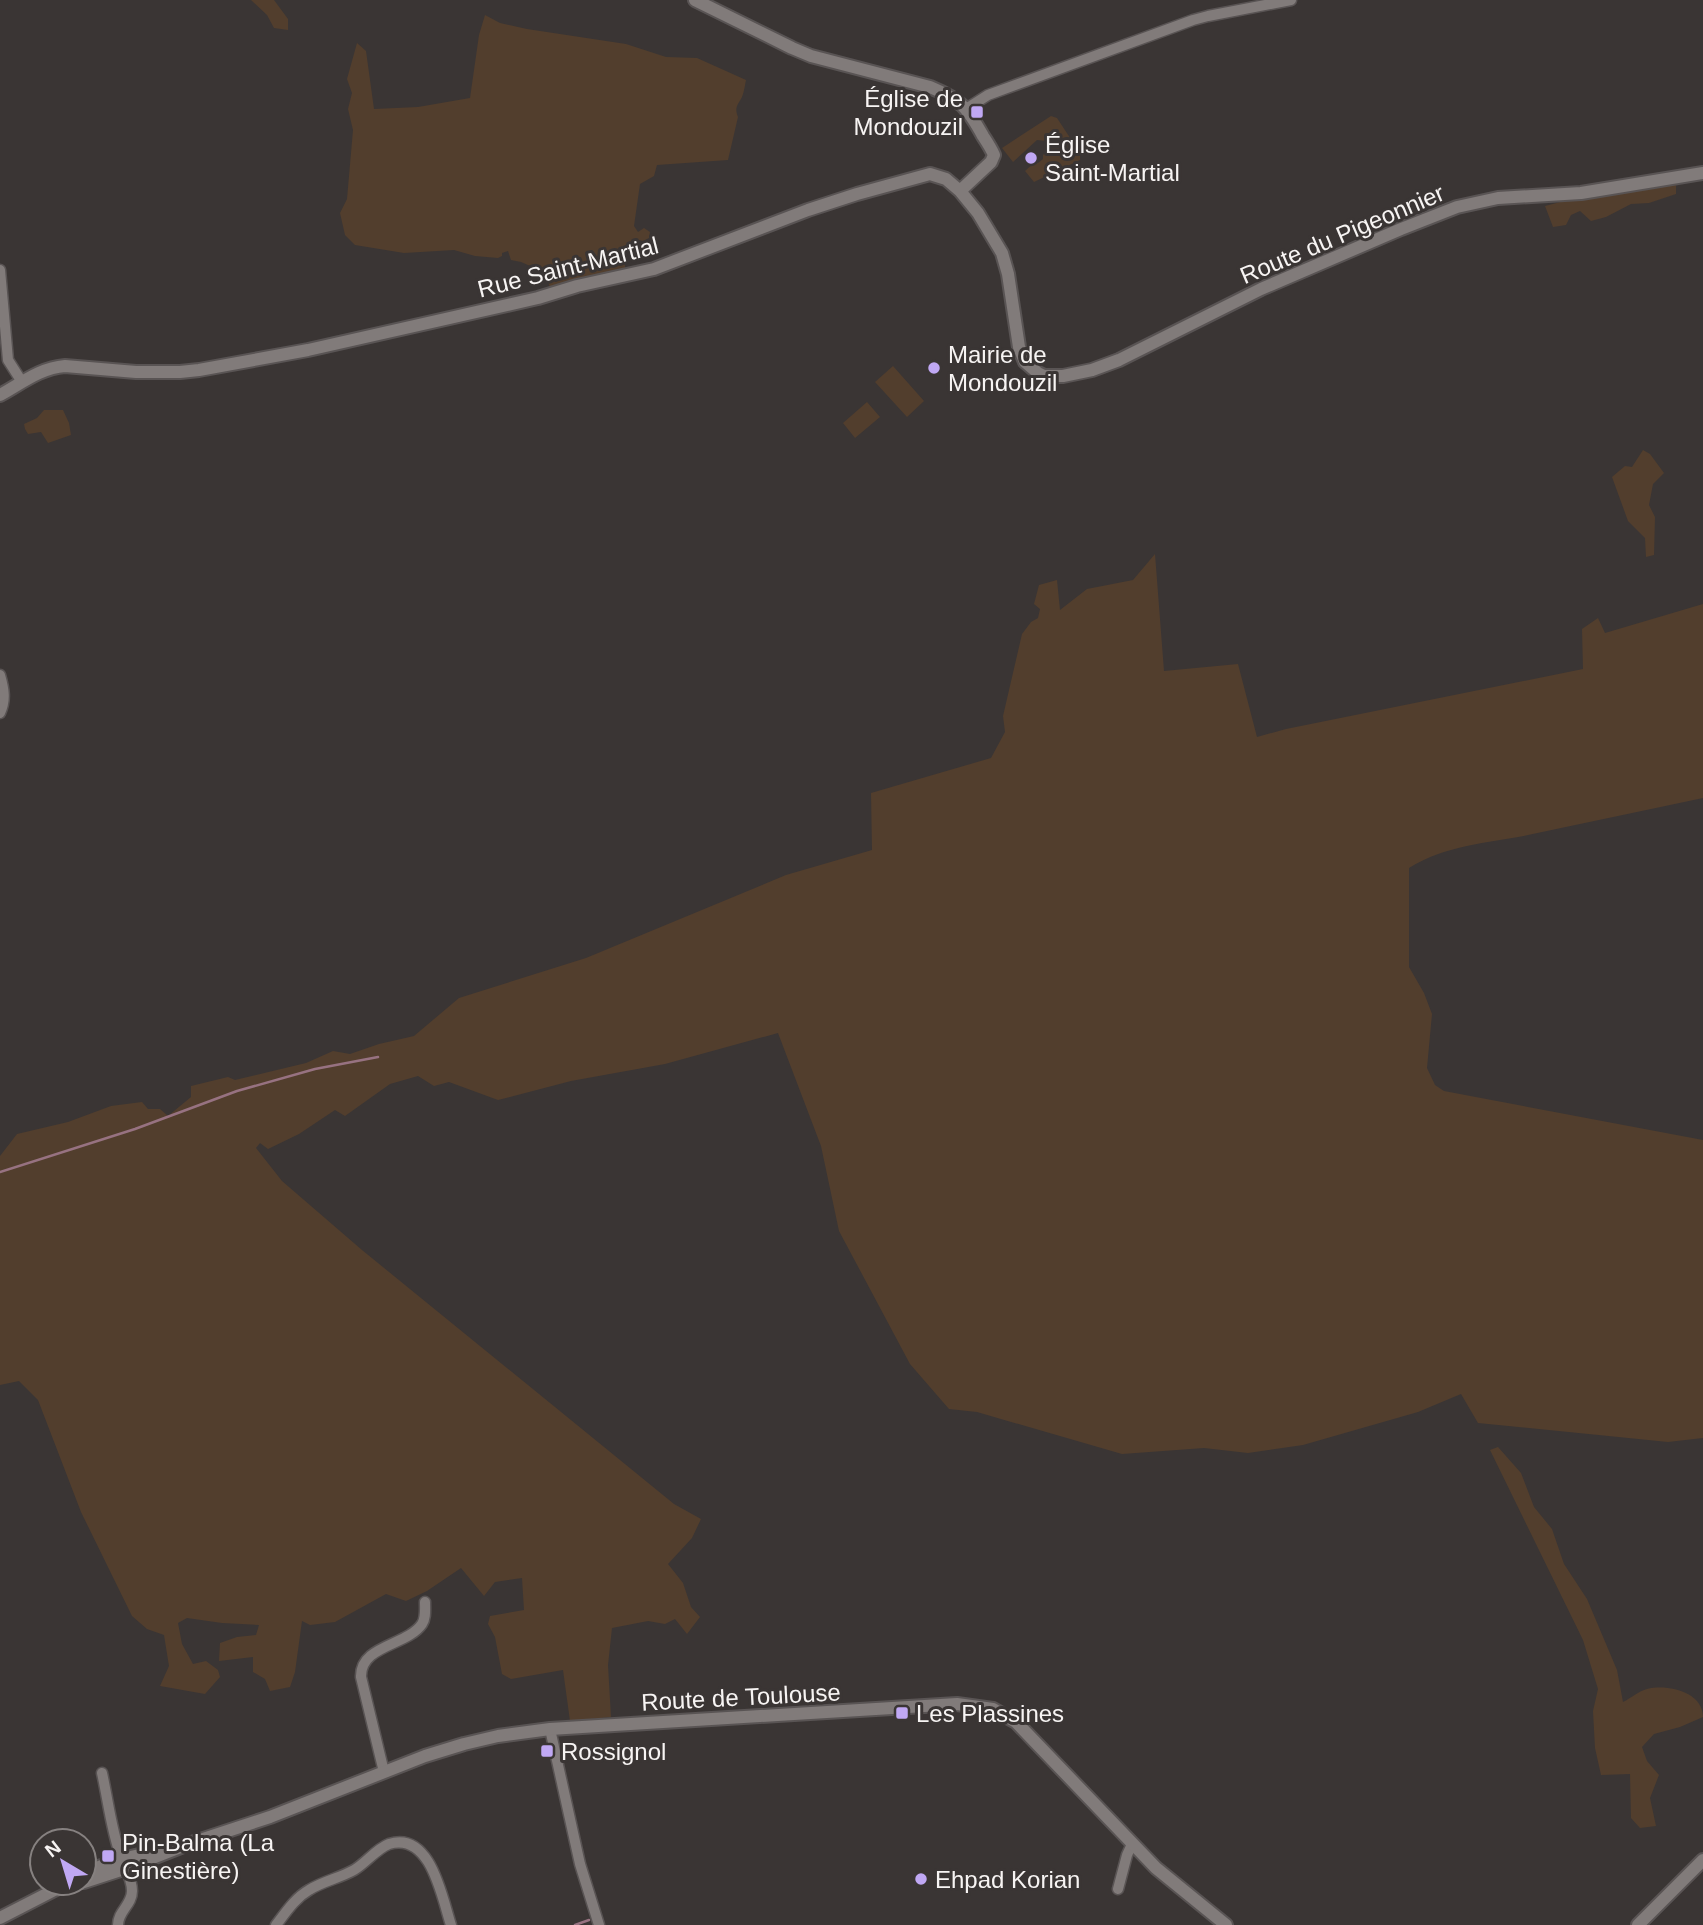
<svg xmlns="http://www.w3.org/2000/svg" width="1703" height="1925" font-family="Arial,sans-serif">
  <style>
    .green { fill: #523e2d }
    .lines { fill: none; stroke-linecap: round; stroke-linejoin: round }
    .stream { stroke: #977281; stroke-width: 2.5 }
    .minor-casing { stroke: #595454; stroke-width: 13 }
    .tertiary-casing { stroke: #595454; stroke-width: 16 }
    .minor { stroke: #817b7a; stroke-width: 10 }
    .tertiary { stroke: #817b7a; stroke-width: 12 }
    .poi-dot { fill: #c0a8f4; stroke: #3a3534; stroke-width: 2.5 }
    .labels { text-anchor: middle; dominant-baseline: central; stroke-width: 6; stroke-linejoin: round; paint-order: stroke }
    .poi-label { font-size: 24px; fill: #f7f4f3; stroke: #3a3534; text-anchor: start }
    .street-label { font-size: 24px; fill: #f7f4f3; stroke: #3a3534 }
  </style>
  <rect width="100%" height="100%" fill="#3a3534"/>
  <!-- green -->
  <path class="green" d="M251,0H274L288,19V30L274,28L267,15Z
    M485,15L500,23L527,29L626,44L666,57L697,58L746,80C745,85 744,92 742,97C738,105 734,107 738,117L728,160L657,165L654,176L640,184L634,226L638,232L644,228L650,232L649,238L643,241L639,240L637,248L625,254V272L551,290L544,272L521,262L511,260L508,251L502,253V256L498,258L475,256L454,250L404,253L355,245L345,235L340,213L347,199L353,130L348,109L352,93L347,79L357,43L366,51L374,109L418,107L470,98L479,35Z
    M1051,116L1057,118L1080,153V160L1034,182L1025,171L1036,161L1038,163L1043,159V155L1047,151L1046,141L1037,140L1013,162L1002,148Z
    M1676,185V194L1649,203L1631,204L1606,217L1591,221L1580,211L1571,215L1566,225L1553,227L1545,206L1568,200Z
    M893,366L924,401L907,417L875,382Z
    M867,402L880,417L855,438L843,423Z
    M44,410H63L69,423L71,435L48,443L41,432L28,434L25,429L24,424L37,418Z
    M1643,450L1650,454L1664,473L1653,484L1649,505L1655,517L1654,555L1646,557L1645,538L1628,521L1612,477L1625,466L1632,467Z
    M1155,554L1164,671L1238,664L1257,737L1286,729L1583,669L1582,629L1598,618L1605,633L1703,604V798C1645,810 1586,823 1528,835C1486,843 1446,845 1409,868V967L1424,993L1432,1014L1427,1068L1435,1085L1444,1091L1703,1140V1438L1668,1442L1478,1423L1461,1394L1418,1412L1303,1445L1248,1453L1204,1448L1122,1454L977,1412L949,1409L910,1364L839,1231L821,1146L778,1033L665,1064L571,1081L498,1100L449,1082L434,1086L418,1076L390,1084L345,1116L335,1110L299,1134L268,1149L260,1143L256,1148L282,1181L362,1250L674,1504L701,1519L692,1538L668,1564L683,1583L691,1607L700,1617L687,1634L675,1619L665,1624L648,1621L612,1628L608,1665L611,1717L570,1721L563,1670L511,1679L502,1674L495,1637L488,1624L490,1616L524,1610L522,1578L495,1582L484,1596L461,1568L427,1591L406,1601L386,1594L335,1622L310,1625L302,1621L295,1672L290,1687L270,1691L265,1679L253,1672V1657L219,1661L220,1643L237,1637L256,1635L259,1625L222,1623L187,1618L178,1623L182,1644L193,1664L206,1661L218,1670L220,1677L205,1694L160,1686L169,1666L164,1635L147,1629L132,1616L81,1512L38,1400L19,1381L0,1385V1156L17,1134L68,1122L111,1106L142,1102L148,1109H160L168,1116L191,1097V1086L228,1077L235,1080L306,1063L333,1051L350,1054L379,1044L414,1036L459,998L586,958L786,875L872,850L871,793L991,758L1005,732L1003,716L1022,634L1031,622L1038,618L1040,609L1034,604L1039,585L1057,580L1060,610L1087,589L1133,580Z
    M1498,1447L1521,1473L1534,1507L1552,1529L1564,1564L1587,1599L1617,1670L1623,1702C1631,1698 1639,1691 1647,1689C1668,1684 1703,1692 1703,1717L1680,1727L1654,1734L1642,1747L1647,1761L1659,1775L1650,1798L1656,1826L1640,1828L1631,1818L1630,1774L1601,1775L1595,1748L1593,1711L1598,1689L1583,1640L1490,1450Z"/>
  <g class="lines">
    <!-- stream -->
    <path class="stream" d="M0,1172L135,1129L237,1091L315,1069L378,1057
      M575,1925L589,1920"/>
    <defs>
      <path id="minor" d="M966,109L988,95L1193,20L1208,16L1291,0
        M0,270L8,360L22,382
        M0,675C4,689 6,700 0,713
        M550,1729L580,1864L599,1925
        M384,1772L361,1677C360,1645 407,1646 422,1624C426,1618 425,1610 425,1602
        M102,1773C108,1800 111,1828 120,1854C124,1867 132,1877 132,1891C132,1905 118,1911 118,1925
        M1118,1889L1127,1855L1132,1844
        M276,1925C286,1912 295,1898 309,1890C323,1881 340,1878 354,1870C366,1863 376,1849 389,1844C431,1831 442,1898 451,1925"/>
      <path id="tertiary" d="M695,0L792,48L811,56L930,87C961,100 967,107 983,136C987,142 991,148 994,155L991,162L960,191
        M0,395C22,383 40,368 65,366L136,372H180L199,370L308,350L538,298L577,286L654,269L808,210L857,194L930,174L946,179L960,191L978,213L1002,253L1008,274L1019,347L1025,362L1038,373L1044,376H1063L1092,370L1119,360L1261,289L1401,229L1457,207L1498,198L1581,193L1703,173
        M84,1874C109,1861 126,1858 153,1852
        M84,1882L127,1868L191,1843L270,1817L425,1756L464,1744L498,1736L550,1729L957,1704L993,1709L1016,1722L1156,1868L1226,1925
        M0,1918L68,1883
        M1638,1925L1703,1860"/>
    </defs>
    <!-- minor casing -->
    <use href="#minor" class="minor-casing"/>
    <!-- tertiary casing -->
    <use href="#tertiary" class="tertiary-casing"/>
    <!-- minor -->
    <use href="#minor" class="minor"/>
    <!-- tertiary -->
    <use href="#tertiary" class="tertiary"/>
  </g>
  <!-- markers -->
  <g class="poi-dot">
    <rect x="970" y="105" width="14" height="14" rx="3.5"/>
    <circle cx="1031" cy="158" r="7"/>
    <circle cx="934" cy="368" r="7"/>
    <rect x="895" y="1706" width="14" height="14" rx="3.5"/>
    <rect x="540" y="1744" width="14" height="14" rx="3.5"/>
    <rect x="101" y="1849" width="14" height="14" rx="3.5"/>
    <circle cx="921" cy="1879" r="7"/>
  </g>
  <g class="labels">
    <!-- poi labels -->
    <g class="poi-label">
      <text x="963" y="98" text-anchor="end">Église de<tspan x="963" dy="28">Mondouzil</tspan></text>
      <text x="1045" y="144">Église<tspan x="1045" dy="28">Saint-Martial</tspan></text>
      <text x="948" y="354">Mairie de<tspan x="948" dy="28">Mondouzil</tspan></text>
      <text x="916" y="1713">Les Plassines</text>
      <text x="561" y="1751">Rossignol</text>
      <text x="122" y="1842">Pin-Balma (La<tspan x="122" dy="28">Ginestière)</tspan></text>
      <text x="935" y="1879">Ehpad Korian</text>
    </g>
    <!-- street labels -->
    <g class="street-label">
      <text transform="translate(1342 234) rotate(-23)">Route du Pigeonnier</text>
      <text transform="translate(568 267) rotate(-14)">Rue Saint-Martial</text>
      <text transform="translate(741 1697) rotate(-3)">Route de Toulouse</text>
    </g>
  </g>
  <!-- north arrow -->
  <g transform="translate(63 1862) rotate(322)"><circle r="33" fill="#3a3534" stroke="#868180" stroke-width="2"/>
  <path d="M0-5L12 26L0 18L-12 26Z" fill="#c0a8f4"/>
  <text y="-10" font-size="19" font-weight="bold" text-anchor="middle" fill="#f7f4f3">N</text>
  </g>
</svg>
